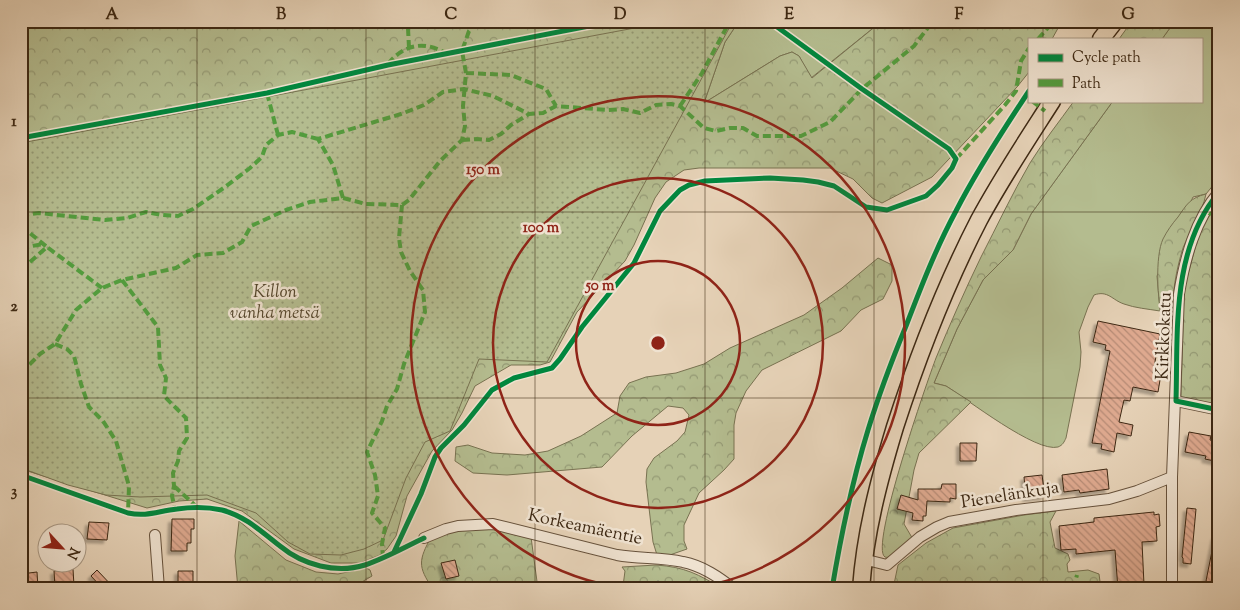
<svg xmlns="http://www.w3.org/2000/svg" width="1240" height="610" font-family="'Sorts Mill Goudy',serif">
  <style>
    .grass { fill: #b4bc8f; stroke: #787251 }
    .forest { fill: url(#forest-crowns); stroke: #787251 }
    .park { fill: url(#park-dots); stroke: #787251 }
    .lines { fill: none; stroke-linecap: round; stroke-linejoin: round }
    .stream { stroke: #757d76; stroke-width: 3 }
    .building { fill: url(#building-back-hatch); stroke: #3d2813; filter: url(#shadow) }
    .street-casing { stroke: #67523c; stroke-width: 12 }
    .primary-casing { stroke: #3d2813; stroke-width: 19 }
    .street { stroke: #efe2d0; stroke-width: 10 }
    .primary { stroke: #e6d2b7; stroke-width: 16 }
    .quiet { stroke: #539c3d; stroke-width: 4; stroke-dasharray: 8 4; stroke-linecap: butt }
    .cycleway-casing { stroke: #efe2d0; stroke-width: 8 }
    .cycleway { stroke: #00873e; stroke-width: 5 }
    .grid { fill: none; stroke: #3d2813; stroke-width: 1; stroke-opacity: 0.55 }
    .ring { fill: none; stroke: #8f2418; stroke-width: 2.5 }
    .labels { text-anchor: middle; dominant-baseline: central; stroke-width: 5; stroke-linejoin: round; paint-order: stroke }
    .park-label { font-size: 18px; font-style: italic; fill: #55462c; stroke: #efe2d0 }
    .street-label { font-size: 18px; fill: #3d2813; stroke: #efe2d0 }
    .centre { fill: #8f2418; stroke: #efe2d0; stroke-width: 2.5 }
    .ring-label { font-size: 15px; text-anchor: middle; font-weight: bold; fill: #8f2418; stroke: #efe2d0; stroke-width: 5; stroke-linejoin: round; paint-order: stroke }
    .neatline { fill: none; stroke: #3d2813; stroke-width: 2 }
    .grid-label { font-size: 16px; text-anchor: middle; font-weight: bold; fill: #3d2813 }
  </style>
  <defs>
    <pattern id="forest-crowns" width="20" height="18" patternUnits="userSpaceOnUse" patternTransform="scale(1.25)"><rect width="20" height="18" fill="#b4bc8f"/><path d="M2 6a3 3 0 1 1 6 0M12 15a3 3 0 1 1 6 0" fill="none" stroke="#949974"/></pattern>
    <pattern id="park-dots" width="8" height="8" patternUnits="userSpaceOnUse" patternTransform="scale(1.25)"><rect width="8" height="8" fill="#b4bc8f"/><path d="M2 2h.1M6 6h.1" fill="none" stroke="#949974" stroke-width="1.8" stroke-linecap="round"/></pattern>
    <pattern id="building-back-hatch" width="6" height="6" patternUnits="userSpaceOnUse" patternTransform="scale(1.25)"><rect width="6" height="6" fill="#dea98f"/><path d="M-1 5l2 2M0 0l6 6M5-1l2 2" fill="none" stroke="#b58a74"/></pattern>
    <filter id="shadow"><feDropShadow dx="-3.5" dy="3.5" stdDeviation="1" flood-color="#0004"/></filter>
  </defs>
  <rect width="100%" height="100%" fill="#e6d2b7"/>
  <filter id="stains"><feTurbulence type="fractalNoise" baseFrequency=".004" numOctaves="4"/><feColorMatrix values="0 0 0 0 .2 0 0 0 0 .09 0 0 0 0 .02 0 0 0 .5 -.17"/></filter>
  <radialGradient id="worn" r=".72"><stop offset=".6" stop-color="#630" stop-opacity="0"/><stop offset="1" stop-color="#630" stop-opacity=".3"/></radialGradient>
  <!-- grass -->
  <path class="grass" d="M739,21H882L811,78L799,56L792,52L780,56L704,103L725,42Z
    M1175,21H1219V178L1206,194L1193,197L1157,276L1160,311C1148,309 1135,308 1124,304C1112,300 1108,290 1094,295L1088,307L1079,332L1081,352L1080,367L1066,438C1064,442 1063,445 1058,447C1036,453 967,399 946,386L934,383L957,329L983,280L1013,250L1031,214L1113,101H1201V39H1162Z"/>
  <!-- forest -->
  <path class="forest" d="M21,21H739L725,42L704,103L780,56L792,52L799,56L812,78L882,21H1062L1052,39H1029V72L1017,87L932,177L882,203L872,198L853,179L830,168H699L684,170L666,182L655,198L634,245L625,261L577,312L550,362L540,365H511L475,386L462,413L452,430L432,451L407,496L396,536L387,549L380,555L360,563H331L294,549L242,511L207,499L179,501L147,508L21,469Z
    M1132,21H1175L1162,39H1119Z
    M1074,101H1113L1031,214L1013,250L983,280L957,329L934,383L946,386L971,402L919,453L914,470L904,524L914,541C908,545 891,560 885,557C869,548 928,379 936,358C950,324 965,290 981,257C997,226 1012,194 1030,163C1043,142 1059,122 1074,101Z
    M1206,194C1202,214 1190,230 1183,248C1176,270 1172,295 1172,318L1163,319C1157,302 1155,256 1163,239C1167,231 1172,224 1178,217C1187,204 1190,198 1206,194Z
    M1219,201V407L1183,399L1181,396L1184,289L1200,230Z
    M878,258L892,265V281L883,299L861,310L841,331L762,370L746,391L736,413L734,425V459L724,470L699,493L684,525V541L687,549L664,557L657,555L653,542L646,482L647,469L654,458L677,441L685,432L689,415L683,408L668,406L632,436L602,467L507,475L473,473L455,461L456,447L468,445L492,453L525,455L548,451L581,436L617,413L620,396L629,383L646,377L676,373L704,364L730,348L804,315L842,288Z
    M1056,511L1050,522L1055,548L1068,554L1070,560L1067,564L1068,572L1088,570L1099,574L1101,589H893L898,565L926,543L953,528L1024,515Z
    M239,521L286,560L316,572L338,574L366,568L370,570L372,576L350,589H238L235,556Z
    M486,527L531,537L538,589H433C417,566 419,560 431,537L455,529Z
    M656,565C685,567 698,574 723,589H624L623,586L625,571L622,567Z"/>
  <!-- park -->
  <path class="park" d="M672,21H733L547,362L479,359L450,431L425,442L406,478L383,540L364,549L341,555L310,554L288,542L256,513L207,495L140,497L106,495L68,485L21,468V143Z"/>
  <g class="lines">
    <!-- stream -->
    <path class="stream" d="M658,582L660,589"/>
  </g>
  <!-- building -->
  <path class="building" d="M1098,321L1160,334L1153,373L1161,374L1158,392L1133,387L1130,401L1124,400L1119,422L1133,425L1131,436L1117,433L1114,452L1101,449L1102,444L1092,443L1110,351L1105,350L1106,345L1093,342Z
    M1189,432L1211,436L1210,440L1219,442V462L1205,459L1206,456L1185,452Z
    M960,443H977L976,461H960Z
    M1107,469L1109,489L1080,493L1079,490L1064,492L1062,475Z
    M1042,475L1045,496L1026,498L1024,477Z
    M942,484H956V499L950,498V502L927,501L926,516H923V521L912,520L913,513L897,509L901,495L918,500V489H941Z
    M1187,508L1196,509L1191,564L1183,563V558L1182,557Z
    M1154,512V515L1159,514L1160,526L1156,527L1157,541L1142,542L1144,585H1136V589H1118L1115,550L1076,554V549L1061,550L1059,526L1094,522V518Z
    M172,519H194V529H191V543H187V551H171Z
    M89,522L109,523L107,540L87,539Z
    M1215,536L1219,537V589H1208L1209,582L1206,581Z
    M455,560L459,576L446,579L441,563Z
    M73,569L74,586L55,587L54,571Z
    M97,570L115,589H103L91,576Z
    M178,571H193V588H178Z
    M37,572L38,588L21,589V574Z"/>
  <g class="lines">
    <defs>
      <path id="street" d="M1176,401L1219,410
        M155,535L159,589
        M424,538L446,529L458,526L493,524L617,555C639,559 662,557 683,562C703,566 719,577 734,589
        M863,559L887,565L920,537L937,527L949,522L1016,510L1109,499L1137,491L1172,477
        M1172,589V477L1179,294C1185,258 1195,220 1219,192"/>
      <path id="primary" d="M1101,39L1115,21
        M861,589C865,533 879,480 895,427C918,356 945,286 979,220C1001,179 1027,140 1052,101"/>
    </defs>
    <!-- street casing -->
    <use href="#street" class="street-casing"/>
    <!-- primary casing -->
    <use href="#primary" class="primary-casing"/>
    <!-- street -->
    <use href="#street" class="street"/>
    <!-- primary -->
    <use href="#primary" class="primary"/>
    <!-- quiet -->
    <path class="quiet" d="M959,21L970,25L973,21
      M1038,39L1054,21
      M409,48L408,28L414,21
      M388,64C404,44 425,40 447,54
      M466,73L511,75L546,89L556,106
      M267,93L278,135
      M1032,101L1045,111
      M680,106L702,73L730,21
      M462,140L477,139L489,140L501,134L511,125L529,114
      M956,159L1005,105L1016,91L1021,61L1029,48
      M343,198L333,165L318,139L401,114L424,105L443,92L464,89L493,96L529,114L543,113L556,106L608,110L623,109L640,113L656,105L671,104L680,106L704,128L716,131L730,128H743L757,136H801L830,122L862,89L914,46L933,21
      M1205,212L1219,216
      M21,215L39,213L105,220L127,218L146,212L162,215L178,216L193,209L225,187L250,168L262,157L266,145L278,135L292,132L318,139
      M21,226L47,247
      M21,248L43,244
      M21,270L47,247L102,288
      M122,280L158,327L160,365L166,378L164,396L186,418L187,438L179,451L178,461L173,473L174,486L172,496L175,509
      M55,344L67,349L74,356L81,384L89,407L103,421L116,441L129,486L128,513
      M21,373L40,354L55,344L76,310L102,288L122,280L176,268L197,255L223,253L242,242L251,226L286,210L310,202L343,198L366,204L402,205L409,200L440,161L462,140L465,126L463,106L466,73L462,51L469,31L478,21
      M174,486L198,508
      M383,558L382,544L385,528L372,513L378,496L375,475L367,452L382,421L387,406L397,389L404,364L425,312L423,290L410,271L401,252L399,238L402,205
      M1073,589L1077,575"/>
    <defs>
      <path id="cycleway" d="M21,138L267,93L388,65L615,21
        M1219,192C1171,249 1178,331 1176,401L1219,410
        M21,475L128,513C147,517 158,511 177,509C191,507 208,507 222,510C245,516 262,532 280,546C303,565 336,574 365,565C386,558 405,547 424,538
        M394,552L421,494L435,457L441,448L464,425L492,390L514,378L552,368L560,359L582,327L634,263L660,211L680,190L689,185L705,181L770,178L803,180L818,182L834,186L866,207L887,210L926,196L938,185L952,168L956,159L949,149L862,89L769,21
        M832,589C841,535 852,482 868,430C879,394 892,360 906,326C921,287 936,248 956,211C977,170 1003,130 1029,91"/>
    </defs>
    <!-- cycleway casing -->
    <use href="#cycleway" class="cycleway-casing"/>
    <!-- cycleway -->
    <use href="#cycleway" class="cycleway"/>
  </g>
  <!-- grid -->
  <path class="grid" d="M197,21V589M366,21V589M535,21V589M705,21V589M874,21V589M1043,21V39M1043,101V589M21,212H1219M21,398H1219"/>
  <!-- distance rings -->
  <g class="ring">
    <circle cx="658" cy="343" r="82"/>
    <circle cx="658" cy="343" r="165"/>
    <path d="M632 589A247 247 0 1 1 684 589"/>
  </g>
  <g class="labels">
    <!-- park labels -->
    <g class="park-label">
      <text x="275" y="293">Killon<tspan x="275" dy="21">vanha metsä</tspan></text>
    </g>
    <!-- street labels -->
    <g class="street-label">
      <text transform="translate(1165 336) rotate(-88)">Kirkkokatu</text>
      <text transform="translate(1010 496) rotate(-9)">Pienelänkuja</text>
      <text transform="translate(585 528) rotate(12)">Korkeamäentie</text>
    </g>
  </g>
  <circle cx="658" cy="343" r="8" class="centre"/>
  <g class="ring-label">
    <text x="483" y="174">150 m</text>
    <text x="541" y="232">100 m</text>
    <text x="600" y="290">50 m</text>
  </g>
  <!-- margin -->
  <rect width="1240" height="610" fill="none" stroke="#e6d2b7" stroke-width="55"/>
  <!-- legend -->
  <rect x="1028" y="38" width="175" height="65" fill="#efe2d0" stroke="#a89884"/>
  <rect x="1038" y="54" width="25" height="8" fill="#00873e" stroke="#a89884"/>
  <text x="1072" y="62" font-size="15" fill="#3d2813">Cycle path</text>
  <rect x="1038" y="79" width="25" height="8" fill="#539c3d" stroke="#a89884"/>
  <text x="1072" y="88" font-size="15" fill="#3d2813">Path</text>
  <!-- north arrow -->
  <g transform="translate(62 548) rotate(116)"><circle r="24" fill="#efe2d0" stroke="#a89884"/>
  <path d="M0-4L9 19L0 12L-9 19Z" fill="#8f2418"/>
  <text y="-8" font-size="14" font-weight="bold" text-anchor="middle" fill="#3d2813">N</text>
  </g>
  <rect x="28" y="28" width="1184" height="554" class="neatline"/>
  <g class="grid-label">
    <text x="112" y="19">A</text>
    <text x="281" y="19">B</text>
    <text x="451" y="19">C</text>
    <text x="620" y="19">D</text>
    <text x="789" y="19">E</text>
    <text x="959" y="19">F</text>
    <text x="1128" y="19">G</text>
    <text x="14" y="126">1</text>
    <text x="14" y="311">2</text>
    <text x="14" y="496">3</text>
  </g>
  <rect width="100%" height="100%" filter="url(#stains)"/>
  <rect width="100%" height="100%" fill="url(#worn)"/>
</svg>
